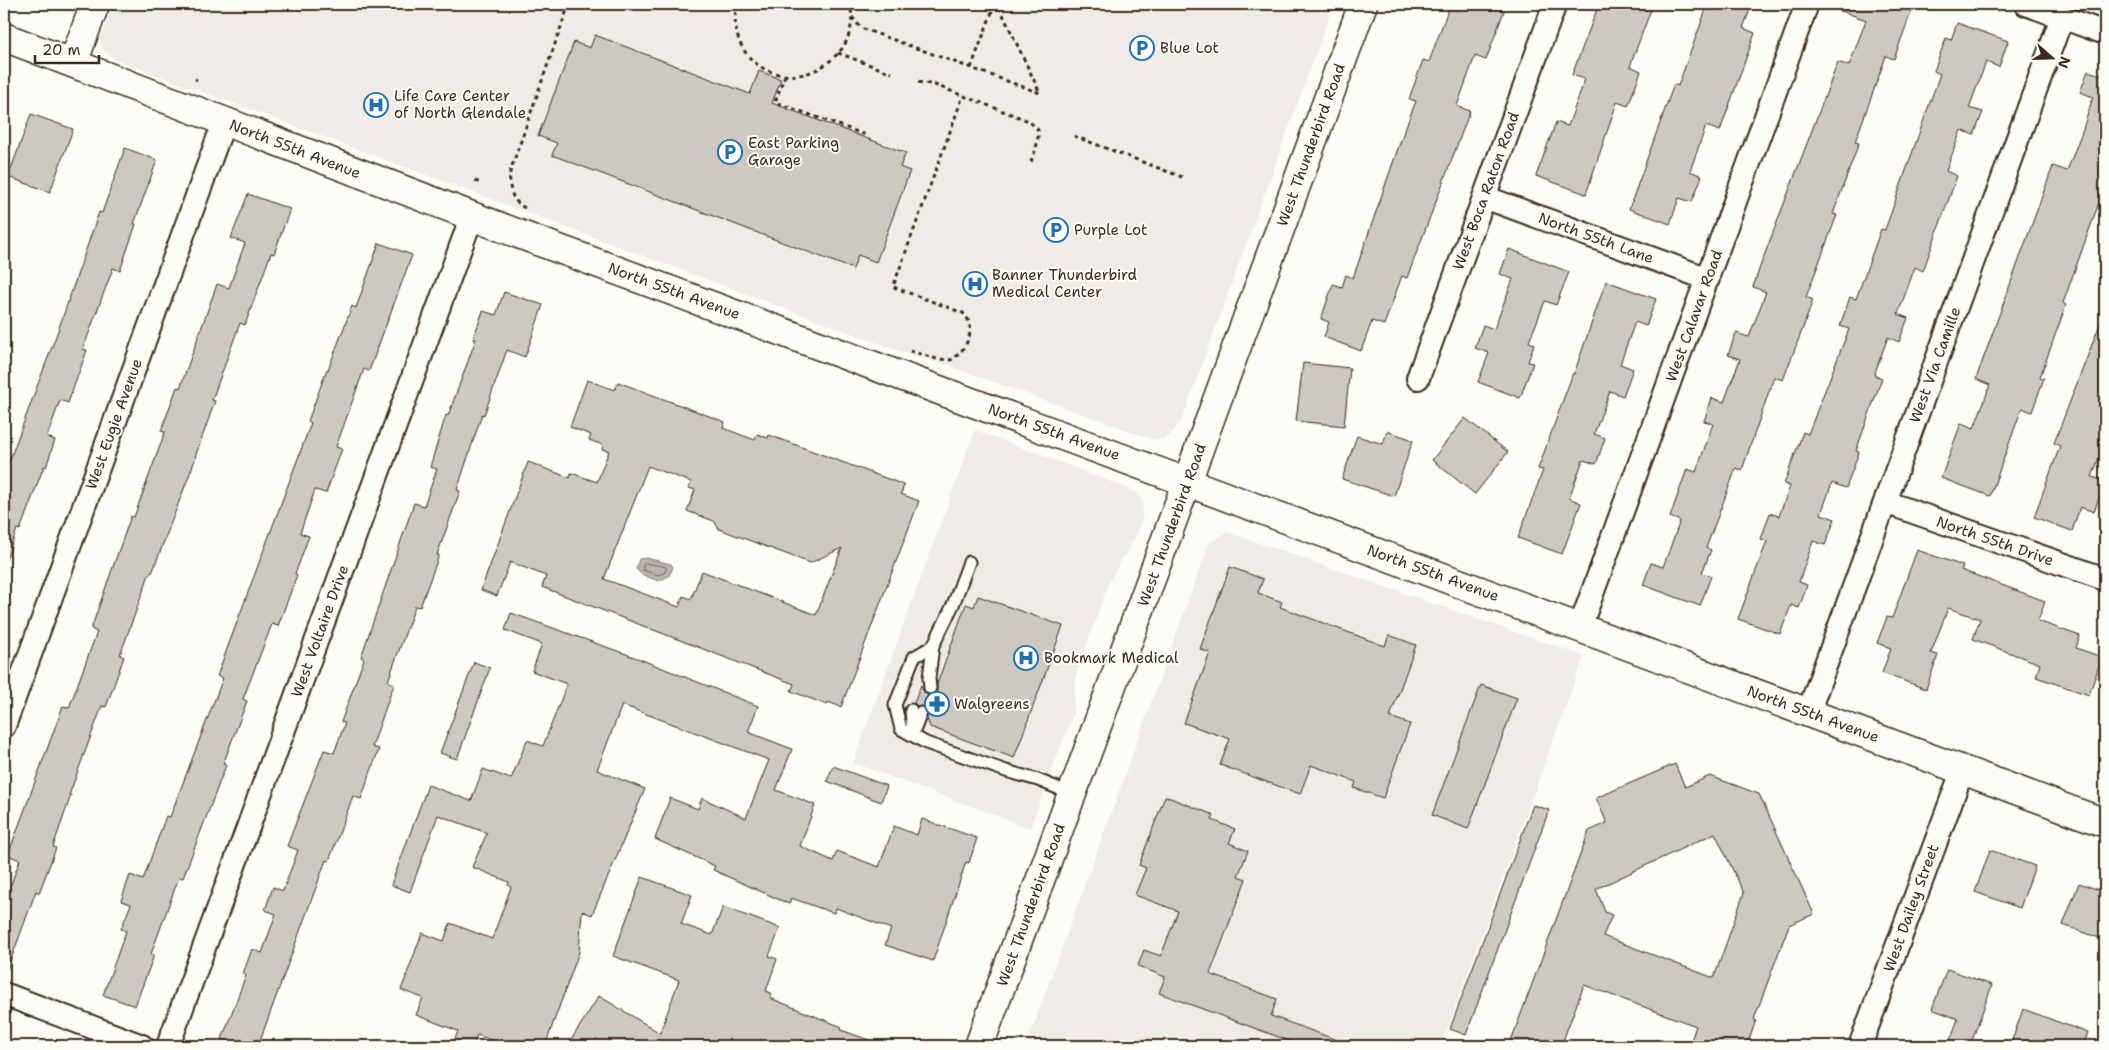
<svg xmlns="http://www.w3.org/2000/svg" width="2109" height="1050" font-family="'Shantell Sans',sans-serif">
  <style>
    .built { fill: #efece7 }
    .water { fill: #bbb4ad; stroke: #887d74 }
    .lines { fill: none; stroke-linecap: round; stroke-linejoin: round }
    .shore { stroke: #6e6157; stroke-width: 1 }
    .building { fill: #cdc8c2; stroke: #3b2a1e; fill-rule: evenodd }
    .lane-casing { stroke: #3b2a1e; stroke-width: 15 }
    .street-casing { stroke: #3b2a1e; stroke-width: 26 }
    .secondary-casing { stroke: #3b2a1e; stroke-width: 31 }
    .path { stroke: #3b2a1e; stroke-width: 3; stroke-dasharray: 4 4; stroke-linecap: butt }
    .lane { stroke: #fdfcf7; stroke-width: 11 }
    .street { stroke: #fdfcf7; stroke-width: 22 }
    .secondary { stroke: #fdfcf7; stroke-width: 28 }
    .labels { text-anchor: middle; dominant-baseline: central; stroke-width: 4; stroke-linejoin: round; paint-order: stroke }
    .poi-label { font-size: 15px; fill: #3b2a1e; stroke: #fdfcf7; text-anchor: start }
    .street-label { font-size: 15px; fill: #3b2a1e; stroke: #fdfcf7 }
  </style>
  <rect width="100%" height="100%" fill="#fdfcf7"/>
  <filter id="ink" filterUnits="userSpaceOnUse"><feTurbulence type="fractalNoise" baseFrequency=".02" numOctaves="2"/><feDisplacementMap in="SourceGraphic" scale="10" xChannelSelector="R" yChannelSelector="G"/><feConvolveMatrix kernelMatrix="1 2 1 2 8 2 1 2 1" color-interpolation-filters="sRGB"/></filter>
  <g filter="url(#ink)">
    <!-- built -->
    <path class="built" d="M112,4H1334L1181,422L1169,436L1163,439L1155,440L944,364L910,355L114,59L100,47V39Z
      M2068,4H2105V18Z
      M975,430L1135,491L1143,501L1142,519L1137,534L1109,582L1076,675L1073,714L1030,828L853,763Z
      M1227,532L1584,656L1441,1046H1026L1209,544Z"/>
    <!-- water -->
    <path class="water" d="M646,558L671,564L673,567L669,576L658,581L641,574L636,569L639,559Z"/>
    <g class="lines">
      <!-- shore -->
      <path class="shore" d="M646,563C653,565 660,565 666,567V570L664,573L658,575L643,570V565Z"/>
    </g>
    <!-- building -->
    <path class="building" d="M1459,4H1485L1504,11L1486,60L1475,56L1457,106L1470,111L1407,278L1402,276L1384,325L1372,321L1361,351L1324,337L1329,322L1321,319L1333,284L1342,287L1346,275L1353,278L1403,134L1416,101L1409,99L1423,60L1429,62L1449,7L1457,10Z
      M1599,4H1653L1630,66L1641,71L1628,106L1617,102L1586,194L1536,176L1556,122L1568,126L1585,79L1572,75Z
      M1708,4H1752L1743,28L1755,33L1720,131L1706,126L1690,171L1702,176L1692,202L1679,198L1670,224L1629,209L1674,84L1678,86Z
      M1828,4H1914L1894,59L1886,56L1855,142L1859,143L1833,214L1837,215L1806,297L1813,300L1804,325L1783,380L1774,377L1742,470L1736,468L1706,548L1711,550L1702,573L1711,576L1700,606L1643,585L1651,563L1663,567L1680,521L1670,517L1687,469L1696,472L1713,424L1704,421L1712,398L1724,402L1740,359L1728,355L1736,333L1749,337L1766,292L1753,287L1761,264L1838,62L1849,66L1866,20L1827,6Z
      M1957,23L2008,41L1999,67L1986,62L1969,108L1983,112L1974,135L1961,130L1946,171L1957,176L1923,271L1915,267L1898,314L1908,318L1899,342L1888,337L1874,375L1882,378L1856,451L1859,452L1846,488L1832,483L1821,514L1835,519L1825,545L1813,541L1799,582L1807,585L1799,608L1791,605L1780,634L1738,619L1767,541L1761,539L1770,513L1779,516L1790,486L1784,484L1803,432L1808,434L1849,329L1840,326L1850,297L1856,299L1881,229L1885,230L1940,74L1934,71L1946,38L1951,40Z
      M595,35L750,94L759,71L781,79L772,103L906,153L900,167L910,171L876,262L858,255L853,269L552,155L557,143L538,136L574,42L590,48Z
      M2103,70H2105V199L2101,197L2063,303L2066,305L2040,377L2044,378L2032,412L2022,408L1990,496L1941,478L1961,423L1974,428L1990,385L1976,379L2053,166L2067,171L2083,129L2093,97L2080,92L2088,71L2101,75Z
      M31,114L73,129L50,192L8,177Z
      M125,148L157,160L134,224H136L120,271L113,268L83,349L87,350L68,403L60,400L47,437L55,440L46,467L44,466L20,530L17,529L6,560H4V475L59,328L99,212L102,213Z
      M248,194L290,209L274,254L271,253L245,325L240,323L212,400L215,401L195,457H196L152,573L150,572L120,655L124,657L106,707L102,706L69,795H71L53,847L56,848L39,893L36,891L6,973H4V903L20,860L8,855L63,706L69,708L97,632L91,629L131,516L134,517L165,432L161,431L177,387L180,388L217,284L229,288L245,243L231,238Z
      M379,243L412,255L369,371L364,369L336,447L342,449L326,493L315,490L300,533L309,536L295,574L297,575L278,626L272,624L243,699L247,701L223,764L226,765L183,878L179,877L151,954L154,955L135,1006L103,995L126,931L121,929L131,904L121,901L130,875L143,880L166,816L170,817L223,678L217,676L311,423L308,421L327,369L328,370L352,306L356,308Z
      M1509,249L1569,272L1556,305L1545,301L1529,342L1534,344L1528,362L1533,363L1520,398L1478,382L1489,353L1475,348L1483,325L1494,329L1513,279L1500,274Z
      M1606,281L1656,299L1646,326L1635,322L1620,364L1633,369L1623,396L1610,391L1594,434L1605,438L1596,464L1583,460L1569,498L1581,503L1562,554L1518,538L1543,470L1538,469L1573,373L1574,374Z
      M504,292L543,305L525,357L507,350L484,415L482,414L457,490L460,491L437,555H439L420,607L415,606L388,681L394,684L372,747L379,749L361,799L353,796L329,861L326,860L258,1046H242L222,1039L246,975L243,974L252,949L262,953L276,914L265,910L273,887L283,891L298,850L287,846L324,750L334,753L345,723L341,722L364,659L361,657L414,503L424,506L437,469L430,467L446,415L448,416L476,339H473L483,311L496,315Z
      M2103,316L2105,317V441L2092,477L2105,481L2094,512L2080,507L2072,531L2034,517L2060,446L2054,443Z
      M1303,363L1350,368L1344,426L1296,421Z
      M587,380L615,390L618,382L717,419L725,422L723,428L755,440L757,434L768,438L769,435L904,485L901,494L919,501L841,707L828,702L827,705L791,691L794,684L542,587L546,576L510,562L497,596L481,590L528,462L570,478L571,473L597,482L609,451L602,449L603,445L589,440L591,435L570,427ZM648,466L691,482L689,488L695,490L687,511L714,521L719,529L810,563L842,548L816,615L702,571L691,599L683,596L679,607L604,579Z
      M1465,418L1508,452L1475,494L1432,460Z
      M1387,431L1413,440L1394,496L1342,479L1357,436L1383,444Z
      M1917,550L1963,566L1961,570L2045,601L2038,621L2080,636L2076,648L2102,657L2089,695L2036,677L2040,664L1973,639L1980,619L1948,608L1931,653L1938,655L1926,689L1882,673L1891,648L1877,643L1887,617L1892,618Z
      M1230,567L1263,579L1258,593L1282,602L1280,607L1385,646L1389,635L1416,645L1390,717L1410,724L1383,798L1354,788L1356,782L1311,765L1300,794L1220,765L1230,739L1184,723L1210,653L1200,649Z
      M978,596L1063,626L1014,758L930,727L927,719V709L923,706L918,707L914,703L921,685L924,692L927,695L934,694L937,692V684L966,604L974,607Z
      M511,613L637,658L758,706L748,732L792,749L776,790L815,805L800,846L833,861L837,851L879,867L894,826L917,835L922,819L977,838L969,863L966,862L933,961L885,945L891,929L836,908L834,913L791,898L789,904L713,870L715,866L655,839L670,798L698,809L702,798L746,818L769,760L622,705L597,770L645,789L592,915L582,911L579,952L545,1046H508L477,1035L473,1046H452L458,1031L416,1015L423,998L401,990L422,933L444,941L450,923L492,939L511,887L508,885L509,882L472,867L487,833L438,815L410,892L391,885L428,785L471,801L483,769L511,779L527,740L543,746L567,684L532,671L542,644L505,630Z
      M474,662L490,668L457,759L440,753Z
      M1481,685L1517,698L1468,829L1432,815Z
      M1675,764L1685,787L1710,776L1759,794L1814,914L1789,925L1754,1019L1756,1020L1747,1046H1689L1696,1026L1584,985L1561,1046H1509L1589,831L1607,823L1596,798ZM1715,833L1744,893L1714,978L1603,936L1612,915L1605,912L1596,889Z
      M833,766L887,786L881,802L827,781Z
      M1165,796L1214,815L1212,820L1235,829L1229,843L1248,851L1238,876L1246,879L1210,974L1277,999L1271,1016L1348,1044V1046H1303L1159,993L1165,977L1138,966L1144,950L1161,956L1178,911L1135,895L1146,868L1139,865Z
      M1533,805L1549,810L1466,1035L1450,1029Z
      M1990,850L2035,866L2020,908L1975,892Z
      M642,877L692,895L681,924L712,935L723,907L780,928L769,956L777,959L766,991L771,993L770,998L842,1027L841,1030L880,1044L879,1046H580L571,1040L599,996L660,1033L679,980L613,956Z
      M2079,883L2105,892V940L2063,925Z
      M1947,969L1992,985L1970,1046H1948L1958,1019L1932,1009Z
      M2023,1009L2088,1033L2083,1046H2010Z"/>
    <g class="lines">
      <defs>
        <path id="lane" d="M969,562L953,605L933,646L914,657L895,705L901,729L926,743L1006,771L1038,780L1072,794
          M930,688L929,678L933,646
          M911,710L913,735
          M914,731L921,713"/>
        <path id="street" d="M2026,4L2105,33
          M1484,197L1708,279
          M1418,378L1555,4
          M1885,502L2105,579
          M1580,627L1807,4
          M1808,713L2062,17
          M4,726L224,122
          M4,994L142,1046
          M168,1046L472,216
          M1860,1046L1963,769"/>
        <path id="secondary" d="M4,37L524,236L2105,823
          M73,63L95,4
          M979,1046L1363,4"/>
      </defs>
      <!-- lane casing -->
      <use href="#lane" class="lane-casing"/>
      <!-- street casing -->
      <use href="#street" class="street-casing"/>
      <!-- secondary casing -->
      <use href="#secondary" class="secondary-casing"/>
      <!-- path -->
      <path class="path" d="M737,4C723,67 797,102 840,51C851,38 854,19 850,4
        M852,17L861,28L1040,93L998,4
        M838,53L892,73
        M971,68L995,4
        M785,75L775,102L866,135
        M195,79L197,80
        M918,82L935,85L1029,121L1038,130C1039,142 1035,151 1031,162
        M1074,136L1182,177
        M475,181L482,183
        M525,208C510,200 509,187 510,172L569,4
        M910,351L937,359L951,360C967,350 978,327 963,313L893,287L963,96"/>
      <!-- lane -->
      <use href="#lane" class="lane"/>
      <!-- street -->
      <use href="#street" class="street"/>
      <!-- secondary -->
      <use href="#secondary" class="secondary"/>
    </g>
  </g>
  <!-- icons -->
  <defs>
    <symbol id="parking-ring" viewBox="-11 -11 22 22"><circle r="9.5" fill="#fdfcf7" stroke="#1f6fb2" stroke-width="1.5"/><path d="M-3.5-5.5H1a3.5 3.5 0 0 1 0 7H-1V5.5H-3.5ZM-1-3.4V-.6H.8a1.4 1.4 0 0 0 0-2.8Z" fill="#1f6fb2"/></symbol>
    <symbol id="hospital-ring" viewBox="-11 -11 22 22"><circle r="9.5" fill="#fdfcf7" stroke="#1f6fb2" stroke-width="1.5"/><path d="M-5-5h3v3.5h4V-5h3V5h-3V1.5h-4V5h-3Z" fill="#1f6fb2"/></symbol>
    <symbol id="pharmacy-ring" viewBox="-11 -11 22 22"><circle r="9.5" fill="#fdfcf7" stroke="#1f6fb2" stroke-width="1.5"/><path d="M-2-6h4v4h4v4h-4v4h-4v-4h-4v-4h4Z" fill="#1f6fb2"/></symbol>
  </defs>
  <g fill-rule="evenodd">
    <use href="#parking-ring" x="1128" y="34" width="28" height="28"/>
    <use href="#hospital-ring" x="362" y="91" width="28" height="28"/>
    <use href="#parking-ring" x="716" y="138" width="28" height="28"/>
    <use href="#parking-ring" x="1042" y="216" width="28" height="28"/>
    <use href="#hospital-ring" x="961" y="270" width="28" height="28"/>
    <use href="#hospital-ring" x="1012" y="644" width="28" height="28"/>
    <use href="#pharmacy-ring" x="923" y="690" width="28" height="28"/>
  </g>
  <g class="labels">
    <!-- poi labels -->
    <g class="poi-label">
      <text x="1160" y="48">Blue Lot</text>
      <text x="394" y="96">Life Care Center<tspan x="394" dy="17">of North Glendale</tspan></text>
      <text x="748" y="143">East Parking<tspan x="748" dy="17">Garage</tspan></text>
      <text x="1074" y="230">Purple Lot</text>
      <text x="992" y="275">Banner Thunderbird<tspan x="992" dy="17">Medical Center</tspan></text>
      <text x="1044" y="658">Bookmark Medical</text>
      <text x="954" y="704">Walgreens</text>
    </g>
    <!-- street labels -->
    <g class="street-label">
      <text transform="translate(1311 145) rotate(-70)">West Thunderbird Road</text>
      <text transform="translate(295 149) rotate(21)">North 55th Avenue</text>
      <text transform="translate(1486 191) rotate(-70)">West Boca Raton Road</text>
      <text transform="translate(1596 238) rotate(20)">North 55th Lane</text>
      <text transform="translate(674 291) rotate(20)">North 55th Avenue</text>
      <text transform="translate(1694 316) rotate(-70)">West Calavar Road</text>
      <text transform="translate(1935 365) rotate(-70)">West Via Camille</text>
      <text transform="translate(114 424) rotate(-70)">West Eugie Avenue</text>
      <text transform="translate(1054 432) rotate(20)">North 55th Avenue</text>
      <text transform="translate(1172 525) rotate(-70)">West Thunderbird Road</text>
      <text transform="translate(1995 541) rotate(19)">North 55th Drive</text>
      <text transform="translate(1433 573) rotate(20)">North 55th Avenue</text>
      <text transform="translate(320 631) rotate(-70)">West Voltaire Drive</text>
      <text transform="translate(1813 714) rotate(20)">North 55th Avenue</text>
      <text transform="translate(1031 905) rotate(-70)">West Thunderbird Road</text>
      <text transform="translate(1911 908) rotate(-70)">West Dailey Street</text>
    </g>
  </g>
  <!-- margin -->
  <rect width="2109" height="1050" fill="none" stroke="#fdfcf7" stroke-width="20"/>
  <rect x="10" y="10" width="2089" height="1030" fill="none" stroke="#3b2a1e" stroke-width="2" filter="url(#ink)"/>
  <!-- north arrow -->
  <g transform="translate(2052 58) rotate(110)" stroke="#fdfcf7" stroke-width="4" paint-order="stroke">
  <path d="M0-4L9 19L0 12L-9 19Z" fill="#3b2a1e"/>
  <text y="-8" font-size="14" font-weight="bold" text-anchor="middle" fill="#3b2a1e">N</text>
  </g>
  <!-- scale -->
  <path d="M35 55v8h64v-8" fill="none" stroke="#3b2a1e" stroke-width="2.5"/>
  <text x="42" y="55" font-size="15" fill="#3b2a1e" stroke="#fdfcf7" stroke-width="4" paint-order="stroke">20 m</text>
</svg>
